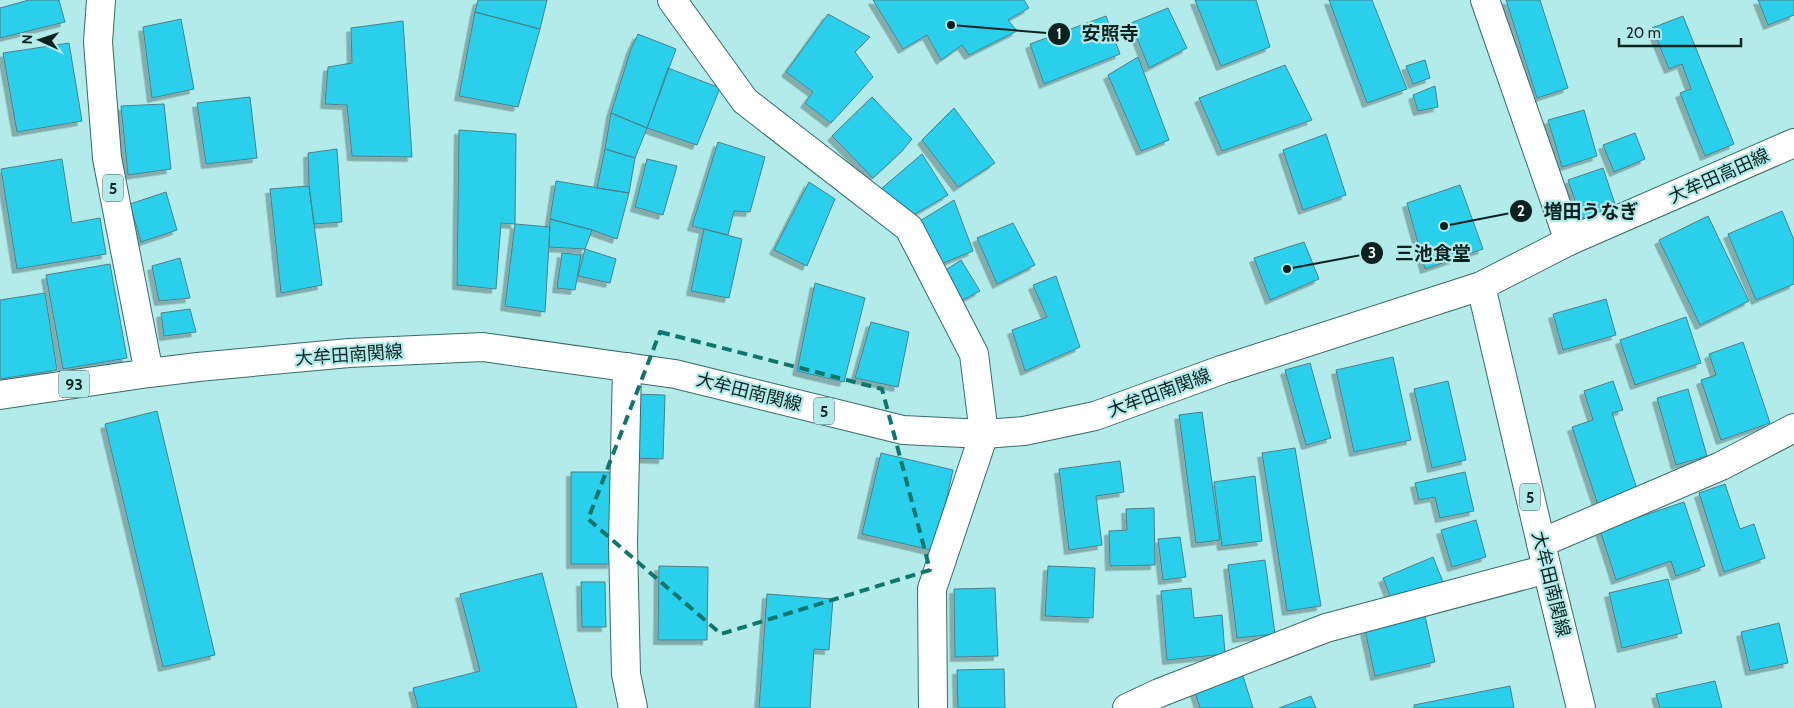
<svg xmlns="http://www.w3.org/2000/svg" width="1794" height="708" font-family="Cabin,'Noto Sans JP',sans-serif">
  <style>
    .building { fill: #2bcfec; stroke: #4c808b; filter: url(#shadow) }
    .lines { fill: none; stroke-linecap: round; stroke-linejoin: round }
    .minor-casing { stroke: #366c6b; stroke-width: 30 }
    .primary-casing { stroke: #366c6b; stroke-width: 30 }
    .minor { stroke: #fff; stroke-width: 28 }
    .primary { stroke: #fff; stroke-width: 28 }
    .marked { fill: none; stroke: #0f766e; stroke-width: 4; stroke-dasharray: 10 6; stroke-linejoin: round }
    .labels { text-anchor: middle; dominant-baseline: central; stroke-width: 4.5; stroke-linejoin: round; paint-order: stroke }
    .shield { fill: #b2ebe9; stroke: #3d5e5d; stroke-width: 1 }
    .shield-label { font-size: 16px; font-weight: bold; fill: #0b2221 }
    .street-label { font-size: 18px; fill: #0b2221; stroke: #b2ebe9 }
    .leader { fill: none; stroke: #0b2221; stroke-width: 2 }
    .callout-dot { fill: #0b2221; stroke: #b2ebe9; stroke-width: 2 }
    .mark-label { font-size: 15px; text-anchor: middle; font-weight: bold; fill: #fff }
    .callout-label { font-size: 19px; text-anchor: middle; font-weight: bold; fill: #0b2221; stroke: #b2ebe9; stroke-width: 4.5; stroke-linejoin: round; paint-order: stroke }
  </style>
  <defs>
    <filter id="shadow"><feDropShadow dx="-4.5" dy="4.5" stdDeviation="0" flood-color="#0004"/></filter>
  </defs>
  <rect width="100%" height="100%" fill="#b2ebe9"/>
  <!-- building -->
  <path class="building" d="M29,0H59L65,22L0,38V8Z
    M478,0H547L540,29L475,12Z
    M873,0H1024L1029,8L1008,20L1017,31L969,55L962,45L941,60L927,35L903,49Z
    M1195,0H1256L1270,47L1221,66Z
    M1329,0H1372L1407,89L1367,103Z
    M1506,0H1540L1568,88L1537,98Z
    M1758,0H1794V15L1768,25Z
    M1168,8L1187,48L1149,68L1131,23Z
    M475,12L540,29L518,107L459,96Z
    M828,14L870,37L855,52L873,77L831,123L805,103L813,92L786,72Z
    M1106,16L1120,54L1044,84L1030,44Z
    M1683,16L1734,144L1705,156L1680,93L1691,89L1682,64L1669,69L1652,28Z
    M181,19L194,89L152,98L143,27Z
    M403,21L412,157L352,156L347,105L325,104L328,67L352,63L351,28Z
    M638,34L676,49L647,128L611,113L631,49Z
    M69,43L82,121L17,132L3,53Z
    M1138,57L1169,140L1141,151L1108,75Z
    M1425,60L1430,78L1413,84L1406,66Z
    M1285,65L1312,120L1222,151L1199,98Z
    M668,68L720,88L697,145L647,128Z
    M1435,86L1438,107L1418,111L1413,95Z
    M250,97L257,158L206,164L197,103Z
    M872,97L912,139L902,151L873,178L832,136Z
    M164,104L171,169L128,175L121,106Z
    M954,108L995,163L958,187L922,140Z
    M1584,110L1597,156L1562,167L1548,120Z
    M611,113L647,128L635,158L605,149Z
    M459,130L516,134L515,224L501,223L496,289L457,285Z
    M1635,133L1645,159L1614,172L1603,145Z
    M1326,134L1346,195L1303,210L1283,150Z
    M718,142L765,157L750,212L734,211L728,235L692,226Z
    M337,149L342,222L314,224L309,186L308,153Z
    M605,149L635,158L629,193L597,188Z
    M922,154L948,195L908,218L881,189Z
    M62,159L72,223L100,218L106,254L17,269L1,169Z
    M647,159L677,166L663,215L635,207Z
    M1603,168L1616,207L1581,218L1568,180Z
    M556,181L629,193L617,239L592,230L550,219Z
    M809,182L835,199L807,266L774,250Z
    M1460,185L1483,249L1425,269L1407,203Z
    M309,186L322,285L281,293L270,189Z
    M166,192L177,230L141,242L130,204Z
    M954,200L973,251L936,266L915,224Z
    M1782,211L1794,240V284L1756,300L1728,234Z
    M1708,216L1749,301L1700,325L1659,240Z
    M550,219L592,230L585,249L549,247Z
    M1013,223L1035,265L997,284L977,238Z
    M515,224L550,227L545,312L505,306Z
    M704,229L742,239L729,298L691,291Z
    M1304,242L1319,279L1270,300L1254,258Z
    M585,249L616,259L610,283L578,276Z
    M562,253L581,255L575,290L557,288Z
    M180,258L190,298L159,301L152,266Z
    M961,260L980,291L955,304L938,275Z
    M110,264L127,358L63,369L46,275Z
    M1056,276L1080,347L1025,371L1012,330L1047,317L1033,285Z
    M815,283L865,298L844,382L797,371Z
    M45,293L57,370L0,379V300Z
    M1606,299L1616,335L1563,350L1553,314Z
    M190,309L196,332L164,336L161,313Z
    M1686,317L1701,363L1635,385L1620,340Z
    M871,322L909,332L898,387L855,378Z
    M1743,342L1770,423L1721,440L1701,380L1716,375L1709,354Z
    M1393,357L1411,440L1354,452L1336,370Z
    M1310,363L1331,438L1306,445L1285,370Z
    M1448,381L1466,460L1432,468L1414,389Z
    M1613,381L1623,410L1612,413L1638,492L1598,505L1572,427L1593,420L1584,391Z
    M1688,389L1707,456L1676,465L1657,398Z
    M634,394L665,395L663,459L632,458Z
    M157,411L215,655L163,667L105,424Z
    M1202,412L1220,540L1196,543L1179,415Z
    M1295,448L1321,606L1287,611L1262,453Z
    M881,453L953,470L935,551L862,534Z
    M1120,461L1124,492L1096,496L1102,545L1069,550L1059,469Z
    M571,472H613L612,564H571Z
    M1465,472L1474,511L1440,518L1435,497L1419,500L1415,483Z
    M1255,476L1262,541L1222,546L1214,482Z
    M1725,484L1740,529L1754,524L1765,558L1724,572L1699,493Z
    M1684,502L1705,566L1676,576L1671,561L1616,580L1600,530Z
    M1154,508L1155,565L1110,566L1109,531L1127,530L1126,509Z
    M1476,520L1486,557L1452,567L1441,530Z
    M1180,537L1186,577L1163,580L1158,539Z
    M1433,557L1443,582L1393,603L1383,578Z
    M1265,560L1275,634L1237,638L1228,565Z
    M659,566L708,567L707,640H658Z
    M1048,566L1095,568L1093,618L1045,616Z
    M542,573L577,708H418L413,688L480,671L460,594Z
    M1668,579L1682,633L1622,648L1609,593Z
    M581,582H605L606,627H582Z
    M995,588L998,656L955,657L954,589Z
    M1191,588L1194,618L1222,615L1225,654L1167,660L1161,591Z
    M767,594L833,599L829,650L814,649L810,708H759Z
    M1425,616L1435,662L1375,676L1365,630Z
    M1779,623L1788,663L1750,671L1741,632Z
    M1004,669L1005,708H958L957,670Z
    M1243,676L1253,708H1200L1195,692Z
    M1715,681L1722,708H1660L1656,694Z
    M1510,686L1514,708H1414V705Z
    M1311,696L1316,708H1279Z"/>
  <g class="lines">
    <defs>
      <path id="minor" d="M672,0L745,101L909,228L974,354L984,434L932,589L933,708
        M1485,0L1569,241
        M627,367L623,543L626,674L633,708
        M1541,543L1721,466L1794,428
        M1127,708L1159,693L1326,628L1547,569"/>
      <path id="primary" d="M101,0L98,42L107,158L149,373
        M1481,286L1547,569L1581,708
        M0,395L149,373L198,367L349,353L483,347L675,374L903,430L984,434L1024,431L1095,416L1221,370L1481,286L1569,241L1794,143"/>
    </defs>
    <!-- minor casing -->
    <use href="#minor" class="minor-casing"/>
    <!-- primary casing -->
    <use href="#primary" class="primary-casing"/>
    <!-- minor -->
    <use href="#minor" class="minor"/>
    <!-- primary -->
    <use href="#primary" class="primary"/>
  </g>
  <!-- marked area -->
  <path class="marked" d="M660,332L882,389L930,570L721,634L588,519Z"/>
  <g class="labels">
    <!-- shield labels -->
    <g class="shield">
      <rect x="103" y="174.5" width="20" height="27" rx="4"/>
      <rect x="59" y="370.5" width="30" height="27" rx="4"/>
      <rect x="814" y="397.5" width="20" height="27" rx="4"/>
      <rect x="1520" y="483.5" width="20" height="27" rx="4"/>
    </g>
    <g class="shield-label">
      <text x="113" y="188">5</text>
      <text x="74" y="384">93</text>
      <text x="824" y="411">5</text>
      <text x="1530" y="497">5</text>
    </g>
    <!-- street labels -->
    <g class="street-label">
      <text transform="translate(1719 176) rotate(-24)">大牟田高田線</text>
      <text transform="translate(349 355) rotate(-4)">大牟田南関線</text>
      <text transform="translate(749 392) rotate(14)">大牟田南関線</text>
      <text transform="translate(1159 393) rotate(-20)">大牟田南関線</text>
      <text transform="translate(1551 584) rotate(76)">大牟田南関線</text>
    </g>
  </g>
  <!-- callouts -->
  <path class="leader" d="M951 25L1059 34M1444 226L1521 211M1287 269L1372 253"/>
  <g class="callout-dot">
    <circle cx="951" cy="25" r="5"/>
    <circle cx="1444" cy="226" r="5"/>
    <circle cx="1287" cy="269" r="5"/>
    <circle cx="1059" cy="34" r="12"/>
    <circle cx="1521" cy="211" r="12"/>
    <circle cx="1372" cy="253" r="12"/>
  </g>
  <g class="mark-label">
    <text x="1059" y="39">1</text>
    <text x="1521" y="216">2</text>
    <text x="1372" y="258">3</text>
  </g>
  <g class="callout-label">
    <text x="1110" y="40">安照寺</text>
    <text x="1591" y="218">増田うなぎ</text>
    <text x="1433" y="260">三池食堂</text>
  </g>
  <!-- north arrow -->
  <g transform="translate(40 40) rotate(273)" stroke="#b2ebe9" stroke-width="4" paint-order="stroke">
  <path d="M0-4L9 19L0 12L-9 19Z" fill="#0b2221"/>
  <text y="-8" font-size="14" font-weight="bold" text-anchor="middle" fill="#0b2221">N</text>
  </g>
  <!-- scale -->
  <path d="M1619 38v8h122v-8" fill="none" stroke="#0b2221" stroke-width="2.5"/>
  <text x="1626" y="38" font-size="15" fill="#0b2221" stroke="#b2ebe9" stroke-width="4" paint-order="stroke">20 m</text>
</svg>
